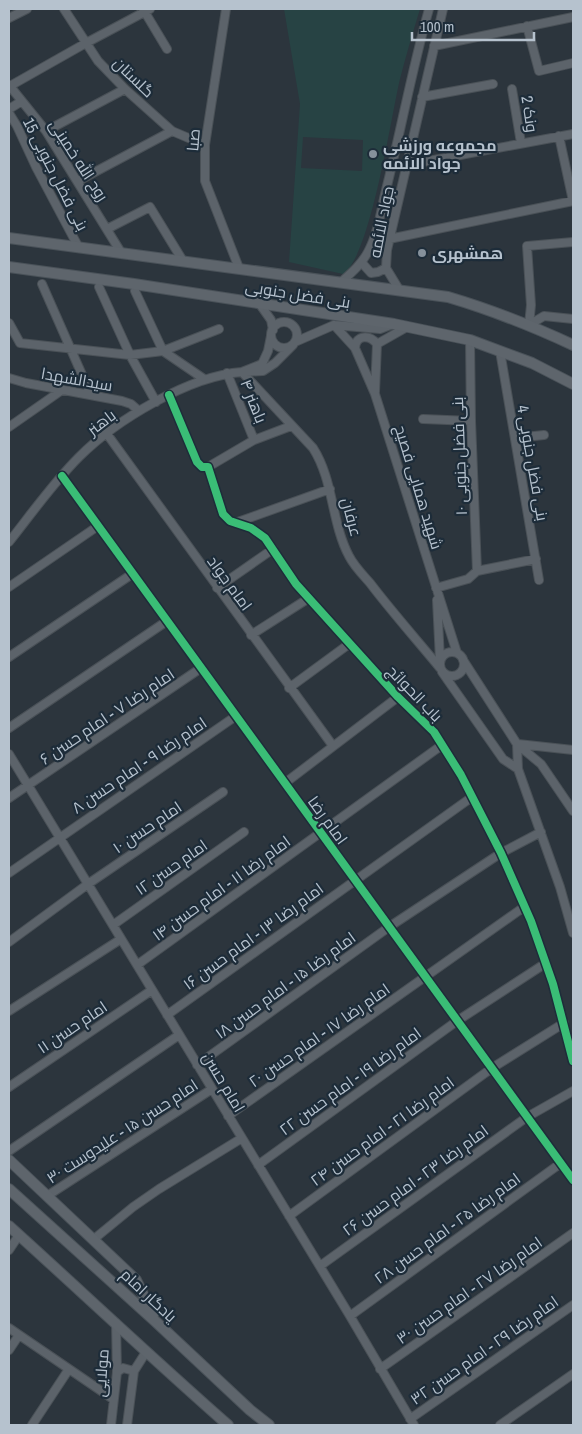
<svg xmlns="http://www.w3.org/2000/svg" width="582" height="1434" font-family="'Archivo Narrow',Cairo,sans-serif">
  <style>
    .green { fill: #274344; fill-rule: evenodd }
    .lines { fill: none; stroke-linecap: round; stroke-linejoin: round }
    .minor-casing { stroke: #4a5157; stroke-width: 10 }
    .major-casing { stroke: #4a5259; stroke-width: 12 }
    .minor { stroke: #5c636a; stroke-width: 8 }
    .major { stroke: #5e656c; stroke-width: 10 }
    .cycleway-casing { stroke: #1d2c39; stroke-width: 11 }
    .cycleway { stroke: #3abd76; stroke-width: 8 }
    .poi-dot { fill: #86919b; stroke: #1d2c39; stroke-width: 2 }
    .labels { text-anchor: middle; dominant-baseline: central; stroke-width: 4.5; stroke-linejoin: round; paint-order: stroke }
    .street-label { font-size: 16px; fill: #b6c2ce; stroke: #1d2c39 }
    .poi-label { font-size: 16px; font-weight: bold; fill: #b6c2ce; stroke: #1d2c39; text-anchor: start }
  </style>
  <rect width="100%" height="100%" fill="#2c353d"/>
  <!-- green -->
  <path class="green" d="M284,9H420C413,32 406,55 400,79C391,116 371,256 343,274L289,262L300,104ZM303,137L363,140L362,171L301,168Z"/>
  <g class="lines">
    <defs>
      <path id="minor" d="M64,9L98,61L125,89L172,131L205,145
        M143,9L167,49
        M226,9L205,145V181L239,268
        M9,18L27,9
        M527,26L539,71L573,63
        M434,46L573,17
        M9,85L46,131L122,254
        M10,86L86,43L150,9
        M512,89L521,143
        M422,97L493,84
        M9,109L22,101
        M9,113L17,126L36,167L79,248
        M46,131L125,89
        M559,136L573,201
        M407,165L573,134
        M78,181L172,131
        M107,229L150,207L183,261
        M389,239L573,201
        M362,263L371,273L378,272L386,268
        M340,283C350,274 361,265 368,252C378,234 381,210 386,190C401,130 412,69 429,9
        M42,284L91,395
        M99,287L130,355L156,402
        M135,291L163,351
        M400,291L386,268L387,250L443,9
        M259,303L271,320L273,330
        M271 335a13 13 0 1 1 26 0a13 13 0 1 1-26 0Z
        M9,323L20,343L130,355L163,351L219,329
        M334,325L355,348L375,394L457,653
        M529,325L531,305L527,246L573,242
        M529,325L544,316L573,319
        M271,336L268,351L262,364L242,372L263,371L275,363L293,345
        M470,340L471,421L477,571
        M295,342L334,325L380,329L393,324
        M355,348C356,334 370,335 377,344
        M163,351L204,379
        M500,351L539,580
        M227,373L254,440
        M9,378L26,383L122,401L131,404L139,411
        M375,392L377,344L407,327
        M169,395L197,462L202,467H208L223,514L230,521L251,528L265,538L296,584L398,697L434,732L461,775L501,853L531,921L553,984L573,1061
        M423,419L471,421
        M9,427L62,390
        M107,434L333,746
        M515,438L544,435
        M208,467L254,440L291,426
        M62,476L573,1180
        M235,523L330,489
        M9,542C32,513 53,483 79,457C116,420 189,376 242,372L313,448C334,481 331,522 349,556C354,566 363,575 370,583C392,612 417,640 440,668
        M9,587L98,526
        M217,588L273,549
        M436,588L468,579L477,571L536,559
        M437,600L440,660
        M251,635L309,598
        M440 664a12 12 0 1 1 24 0a12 12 0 1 1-24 0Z
        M9,657L132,574
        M463,660L517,744L518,769
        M442,672L503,759L518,769L560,887L573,933
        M289,688L349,644
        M9,728L167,621
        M517,744L541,764L573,811
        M518,744L573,750
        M9,754L350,1316L414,1425
        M285,783L398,697
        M9,798L201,668
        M9,873L236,716
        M113,925L244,832
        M9,942L88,884L223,792
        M137,965L442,745
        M9,1011L121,939
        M167,1015L472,797
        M197,1065L389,927L501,853L541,832
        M9,1087L152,990
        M228,1116L524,907
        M9,1151L179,1035
        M258,1165L457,1021L546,963
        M47,1196L212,1089
        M289,1216L492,1068L564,1023
        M94,1239L133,1207L159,1189L242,1138
        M9,1250L19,1235
        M320,1266L527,1117L573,1091
        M350,1316L561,1163
        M9,1328L113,1399
        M9,1350L19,1335
        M380,1369L573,1233
        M117,1372L123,1368L134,1371
        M410,1419L573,1305
        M32,1425L69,1369
        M111,1425L117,1372L116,1323
        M127,1425L134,1371L146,1352
        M500,1425L573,1374"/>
      <path id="major" d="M9,238L448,297C492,310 532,326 573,345
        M9,267L134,284L394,324L470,340L532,363L573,384
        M9,1160L136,1280L153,1315
        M9,1189L155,1321L250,1410L269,1425
        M9,1226C82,1292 154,1360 228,1425"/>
    </defs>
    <!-- minor casing -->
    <use href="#minor" class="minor-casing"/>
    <!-- major casing -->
    <use href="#major" class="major-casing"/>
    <!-- minor -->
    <use href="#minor" class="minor"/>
    <!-- major -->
    <use href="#major" class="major"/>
    <defs>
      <path id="cycleway" d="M169,395L197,462L202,467H208L223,514L230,521L251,528L265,538L296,584L398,697L434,732L461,775L501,853L531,921L553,984L573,1061
        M62,476L573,1180"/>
    </defs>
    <!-- cycleway casing -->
    <use href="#cycleway" class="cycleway-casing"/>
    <!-- cycleway -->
    <use href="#cycleway" class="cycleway"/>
  </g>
  <!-- markers -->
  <g class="poi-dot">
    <circle cx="373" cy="154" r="5"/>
    <circle cx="422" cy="253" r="5"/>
  </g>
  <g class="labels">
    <!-- street labels -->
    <g class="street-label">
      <text transform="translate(134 77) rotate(44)">گلستان</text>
      <text transform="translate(530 114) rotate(81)">ونک 2</text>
      <text transform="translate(193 140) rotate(-85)">صبا</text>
      <text transform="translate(79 160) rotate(57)">روح الله خمینی</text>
      <text transform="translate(56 174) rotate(63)">بنی فضل جنوبی 15</text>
      <text transform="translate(381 222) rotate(-79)">جواد الائمه</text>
      <text transform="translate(298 294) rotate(9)">بنی فضل جنوبی</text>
      <text transform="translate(77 379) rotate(10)">سیدالشهدا</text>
      <text transform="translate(254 401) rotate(68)">باهنر ۴</text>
      <text transform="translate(101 422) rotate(-37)">باهنر</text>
      <text transform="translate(459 456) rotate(-92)">بنی فضل جنوبی ۱۰</text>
      <text transform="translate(533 463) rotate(80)">بنی فضل جنوبی 4</text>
      <text transform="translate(419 487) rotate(73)">شهید همایی فصیح</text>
      <text transform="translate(352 517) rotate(75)">عرفان</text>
      <text transform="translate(230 583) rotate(54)">امام جواد</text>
      <text transform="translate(415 693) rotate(46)">باب الحوائج</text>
      <text transform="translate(107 716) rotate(-34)">امام رضا ۷ - امام حسن ۶</text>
      <text transform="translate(139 765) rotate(-34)">امام رضا ۹ - امام حسن ۸</text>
      <text transform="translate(328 820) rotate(54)">امام رضا</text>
      <text transform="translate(147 827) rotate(-34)">امام حسن ۱۰</text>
      <text transform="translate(171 867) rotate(-35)">امام حسن ۱۲</text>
      <text transform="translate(221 888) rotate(-36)">امام رضا ۱۱ - امام حسن ۱۴</text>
      <text transform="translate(253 936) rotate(-36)">امام رضا ۱۳ - امام حسن ۱۶</text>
      <text transform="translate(285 985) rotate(-36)">امام رضا ۱۵ - امام حسن ۱۸</text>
      <text transform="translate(72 1027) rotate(-34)">امام حسن ۱۱</text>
      <text transform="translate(319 1035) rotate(-35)">امام رضا ۱۷ - امام حسن ۲۰</text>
      <text transform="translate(350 1081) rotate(-36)">امام رضا ۱۹ - امام حسن ۲۲</text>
      <text transform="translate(224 1082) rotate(59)">امام حسن</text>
      <text transform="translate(122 1131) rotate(-33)">امام حسن ۱۵ - علیدوست ۳۰</text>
      <text transform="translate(382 1131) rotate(-36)">امام رضا ۲۱ - امام حسن ۲۴</text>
      <text transform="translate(415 1180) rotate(-36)">امام رضا ۲۳ - امام حسن ۲۶</text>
      <text transform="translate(447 1228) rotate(-36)">امام رضا ۲۵ - امام حسن ۲۸</text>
      <text transform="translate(469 1290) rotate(-35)">امام رضا ۲۷ - امام حسن ۳۰</text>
      <text transform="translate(149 1295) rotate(43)">یادگار امام</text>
      <text transform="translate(484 1350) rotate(-35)">امام رضا ۲۹ - امام حسن ۳۲</text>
      <text transform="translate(101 1373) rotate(-86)">مولایی</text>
    </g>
    <!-- poi labels -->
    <g class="poi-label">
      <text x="383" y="145">مجموعه ورزشی<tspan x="383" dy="18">جواد الائمه</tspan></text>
      <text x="432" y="253">همشهری</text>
    </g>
  </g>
  <!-- border -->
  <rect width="582" height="1434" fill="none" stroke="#b6c2ce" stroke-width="20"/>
  <!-- scale -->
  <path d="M412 32v8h122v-8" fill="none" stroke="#b6c2ce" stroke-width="2.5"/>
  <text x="420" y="32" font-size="15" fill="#b6c2ce" stroke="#1d2c39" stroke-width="4" paint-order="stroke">100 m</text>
</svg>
